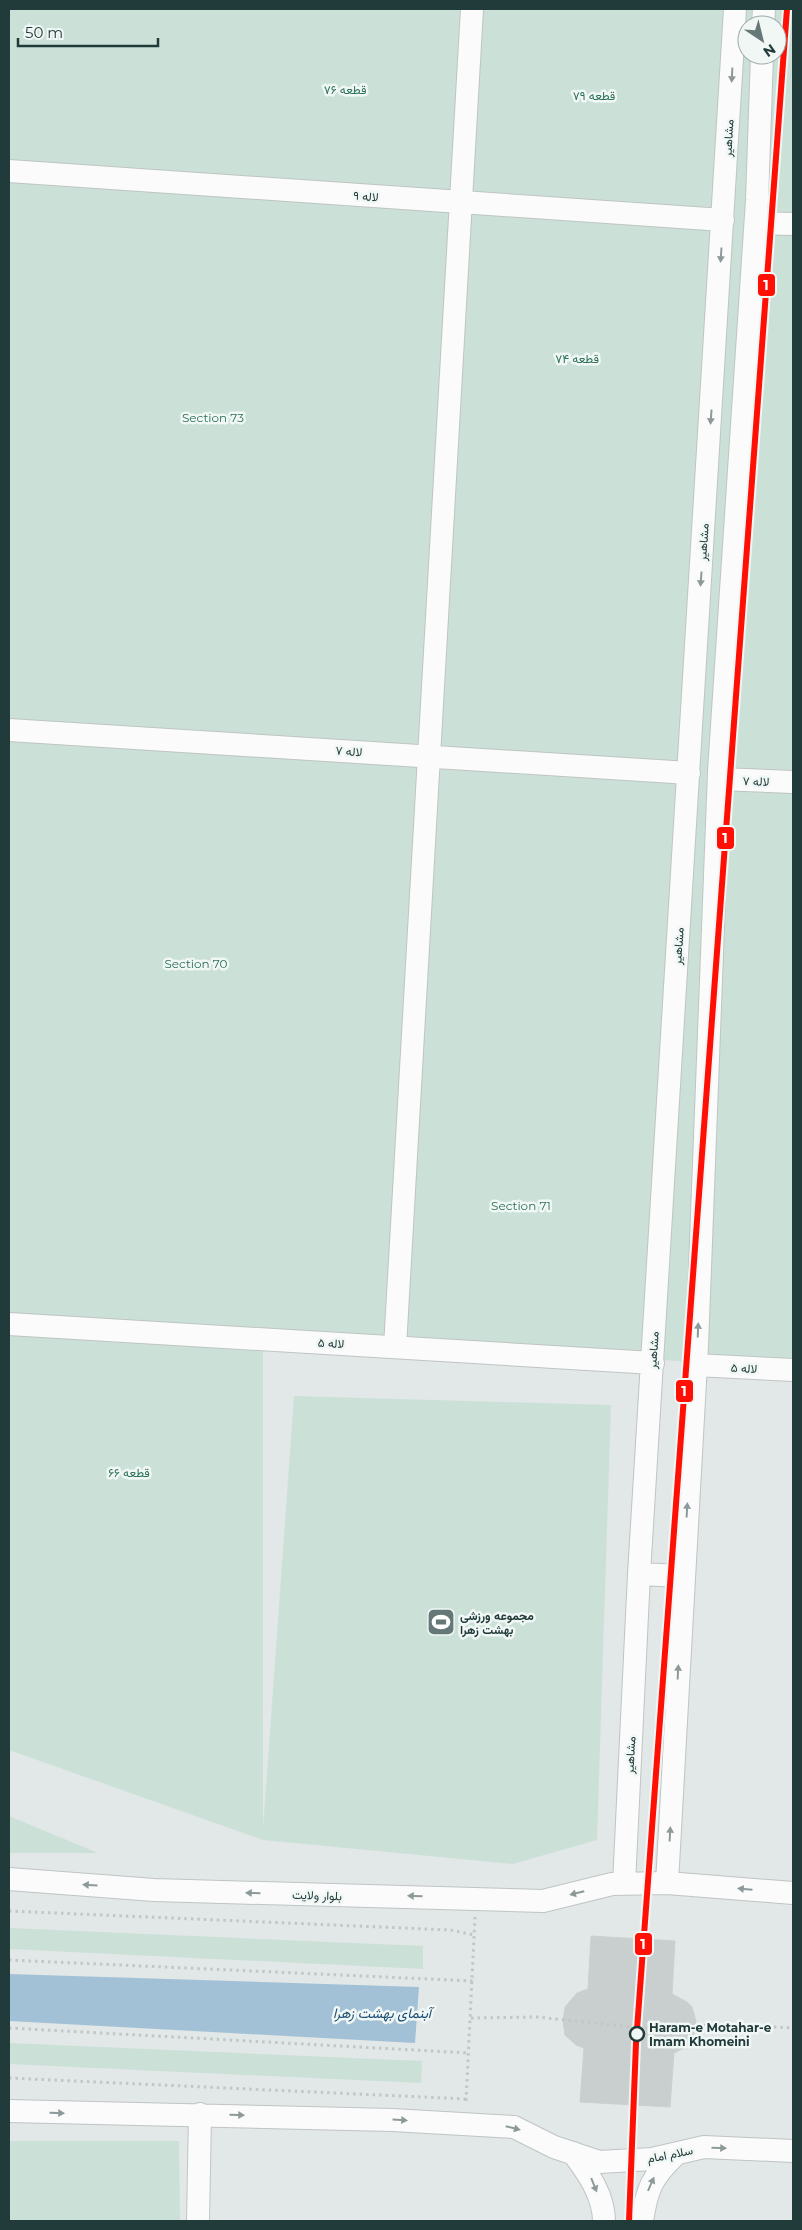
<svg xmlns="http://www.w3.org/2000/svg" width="802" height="2230" font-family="Montserrat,Vazirmatn,sans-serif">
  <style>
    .green { fill: #cbe1d8; fill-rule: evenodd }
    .water { fill: #a2c1d6 }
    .building { fill: #c9cfce; stroke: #cbd0d0 }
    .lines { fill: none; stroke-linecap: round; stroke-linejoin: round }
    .minor-casing { stroke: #bfc4c4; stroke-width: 24 }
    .path { stroke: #bfc8c7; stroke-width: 3; stroke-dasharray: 2.5 4; stroke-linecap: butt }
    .minor { stroke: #fbfbfb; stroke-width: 22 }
    .metro-1-casing { stroke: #f0f7f5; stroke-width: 10 }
    .metro-1 { stroke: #ff0f04; stroke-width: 6 }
    .oneway { fill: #8e9a9a }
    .stop-dot { fill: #f0f7f5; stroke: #213a3a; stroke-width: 2.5 }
    .labels { text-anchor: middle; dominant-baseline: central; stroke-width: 5; stroke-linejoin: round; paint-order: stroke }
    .park-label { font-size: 12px; fill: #2b7059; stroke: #f0f7f5 }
    .street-label { font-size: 12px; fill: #213a3a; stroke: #f0f7f5 }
    .poi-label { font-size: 12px; font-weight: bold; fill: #213a3a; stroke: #f0f7f5; text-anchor: start }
    .stop-label { font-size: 12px; font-weight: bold; fill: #213a3a; stroke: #f0f7f5; text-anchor: start }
    .water-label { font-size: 14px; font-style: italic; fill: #1c4e75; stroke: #f0f7f5 }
    .line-badge { stroke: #f0f7f5; stroke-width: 2 }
    .badge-label { font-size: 14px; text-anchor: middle; font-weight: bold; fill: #fff }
  </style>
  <rect width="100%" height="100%" fill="#e2e7e7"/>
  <!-- green -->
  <path class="green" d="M9,9H793V1367L263,1339V1829L294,1396L611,1405L597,1840L513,1864L263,1840L9,1750ZM747,25H777V55H747Z
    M9,1816L98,1853H9Z
    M9,1928L423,1946V1969L9,1949Z
    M9,2043L422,2061L421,2083L9,2064Z
    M9,2141H179L180,2221H9Z"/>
  <!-- water -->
  <path class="water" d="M9,1974L419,1987L415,2043L9,2021Z"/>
  <!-- building -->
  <path class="building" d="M591,1936L675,1941L672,1994L687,2002L692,2007L696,2021L693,2038L686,2047L674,2053L670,2107L580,2102L584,2048L576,2045L565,2035L563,2021L565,2007L577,1993L588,1989Z"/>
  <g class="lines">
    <defs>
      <path id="minor" d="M763,25L764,9
        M9,171L723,220
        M756,223L793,224
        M9,730L689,773
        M719,779L793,782
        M9,1324L653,1363
        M395,1347L472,9
        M695,1365L793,1370
        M639,1574L683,1576
        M9,1879L154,1890L543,1901L612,1884L667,1883L793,1893
        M667,1883L697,1346L719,771L757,200L762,55
        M624,1884L639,1574L735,9
        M9,2111L392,2120L514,2127L554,2147L599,2162L652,2159L704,2147L793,2151
        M573,2153C588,2173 604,2196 604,2221
        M198,2221L200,2114
        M642,2221C647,2188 652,2177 676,2154"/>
    </defs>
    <!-- minor casing -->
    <use href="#minor" class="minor-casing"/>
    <!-- path -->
    <path class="path" d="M9,1911L450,1930L475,1935
      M9,1960L473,1981
      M471,2018L537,2017L632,2027L695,2031L707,2024L793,2028
      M9,2028L469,2053
      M9,2078L466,2099
      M466,2101L475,1917"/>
    <!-- minor -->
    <use href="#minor" class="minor"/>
    <defs>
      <path id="metro-1" d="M629,2221L636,2043L787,9"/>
    </defs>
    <!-- metro-1 casing -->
    <use href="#metro-1" class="metro-1-casing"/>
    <!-- metro-1 -->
    <use href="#metro-1" class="metro-1"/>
  </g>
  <!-- one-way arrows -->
  <defs><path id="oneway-solid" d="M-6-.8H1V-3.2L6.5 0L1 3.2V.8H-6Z" transform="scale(1.25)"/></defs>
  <g class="oneway">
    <use href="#oneway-solid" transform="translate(732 75) rotate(93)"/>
    <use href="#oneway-solid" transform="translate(721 255) rotate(94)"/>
    <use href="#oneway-solid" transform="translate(711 417) rotate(94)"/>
    <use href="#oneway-solid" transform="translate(701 579) rotate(94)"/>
    <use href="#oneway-solid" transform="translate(698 1330) rotate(-88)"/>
    <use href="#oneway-solid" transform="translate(687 1510) rotate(-87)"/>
    <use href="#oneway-solid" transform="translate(678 1672) rotate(-87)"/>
    <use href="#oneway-solid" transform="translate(670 1834) rotate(-87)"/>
    <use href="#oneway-solid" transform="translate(90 1885) rotate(-176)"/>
    <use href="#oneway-solid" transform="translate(745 1889) rotate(-175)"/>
    <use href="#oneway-solid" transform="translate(253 1893) rotate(-178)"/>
    <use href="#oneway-solid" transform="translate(577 1893) rotate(166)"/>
    <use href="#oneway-solid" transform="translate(415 1896) rotate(-179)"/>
    <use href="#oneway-solid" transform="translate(57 2113) rotate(1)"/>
    <use href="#oneway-solid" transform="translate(237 2115) rotate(2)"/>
    <use href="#oneway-solid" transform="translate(400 2120) rotate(3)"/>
    <use href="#oneway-solid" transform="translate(513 2128) rotate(14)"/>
    <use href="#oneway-solid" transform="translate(719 2148) rotate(2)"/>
    <use href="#oneway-solid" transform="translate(651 2184) rotate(-66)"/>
    <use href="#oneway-solid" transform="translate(594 2185) rotate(68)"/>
  </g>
  <!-- icons -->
  <defs>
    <symbol id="stadium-square" viewBox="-11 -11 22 22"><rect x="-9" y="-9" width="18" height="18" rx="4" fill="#657777" stroke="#f0f7f5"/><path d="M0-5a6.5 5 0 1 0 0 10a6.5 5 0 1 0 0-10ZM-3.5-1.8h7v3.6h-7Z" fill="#fff"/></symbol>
  </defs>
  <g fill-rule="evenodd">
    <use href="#stadium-square" x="425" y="1606" width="32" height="32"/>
  </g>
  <!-- markers -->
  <circle class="stop-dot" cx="637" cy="2034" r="7"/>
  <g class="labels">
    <!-- park labels -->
    <g class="park-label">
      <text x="345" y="89">قطعه ۷۶</text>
      <text x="594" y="95">قطعه ۷۹</text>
      <text x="577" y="358">قطعه ۷۴</text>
      <text x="213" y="417">Section 73</text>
      <text x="196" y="963">Section 70</text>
      <text x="521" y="1205">Section 71</text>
      <text x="129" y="1472">قطعه ۶۶</text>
    </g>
    <!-- street labels -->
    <g class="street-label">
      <text transform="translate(728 138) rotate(-87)">مشاهیر</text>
      <text transform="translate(366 196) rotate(4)">لاله ۹</text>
      <text transform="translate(703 542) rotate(-86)">مشاهیر</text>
      <text transform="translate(349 751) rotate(4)">لاله ۷</text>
      <text transform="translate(756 781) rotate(2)">لاله ۷</text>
      <text transform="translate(678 946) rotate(-86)">مشاهیر</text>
      <text transform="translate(331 1343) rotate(3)">لاله ۵</text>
      <text transform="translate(653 1350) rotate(-86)">مشاهیر</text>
      <text transform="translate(744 1368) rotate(3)">لاله ۵</text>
      <text transform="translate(630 1755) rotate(-87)">مشاهیر</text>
      <text transform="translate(317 1895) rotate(2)">بلوار ولایت</text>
      <text transform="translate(670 2154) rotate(-11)">سلام امام</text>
    </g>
    <!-- poi labels -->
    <g class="poi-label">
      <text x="460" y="1615">مجموعه ورزشی<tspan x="460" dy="14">بهشت زهرا</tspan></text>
    </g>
    <!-- stop labels -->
    <g class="stop-label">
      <text x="649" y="2027">Haram-e Motahar-e<tspan x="649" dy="14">Imam Khomeini</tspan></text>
    </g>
    <!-- water labels -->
    <g class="water-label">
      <text x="382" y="2013">آبنمای بهشت زهرا</text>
    </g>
  </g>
  <g class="line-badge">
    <rect x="757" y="273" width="19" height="24" rx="5" fill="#ff0f04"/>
    <rect x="716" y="826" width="19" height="24" rx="5" fill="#ff0f04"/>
    <rect x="675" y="1379" width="19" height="24" rx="5" fill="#ff0f04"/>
    <rect x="634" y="1932" width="19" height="24" rx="5" fill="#ff0f04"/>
  </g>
  <g class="badge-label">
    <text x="766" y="290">1</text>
    <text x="725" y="843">1</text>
    <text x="684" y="1396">1</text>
    <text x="643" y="1949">1</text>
  </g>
  <!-- border -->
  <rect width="802" height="2230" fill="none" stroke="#213a3a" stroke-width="20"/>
  <!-- north arrow -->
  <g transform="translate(762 40) rotate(145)"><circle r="24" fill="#f0f7f5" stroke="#9dabaa"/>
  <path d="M0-4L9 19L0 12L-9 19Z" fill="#657777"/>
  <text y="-8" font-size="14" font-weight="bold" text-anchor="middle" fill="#213a3a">N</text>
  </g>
  <!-- scale -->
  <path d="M18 38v8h140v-8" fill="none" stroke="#213a3a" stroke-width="2.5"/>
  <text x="25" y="38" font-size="15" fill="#213a3a" stroke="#f0f7f5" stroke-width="4" paint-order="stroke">50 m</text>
</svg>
